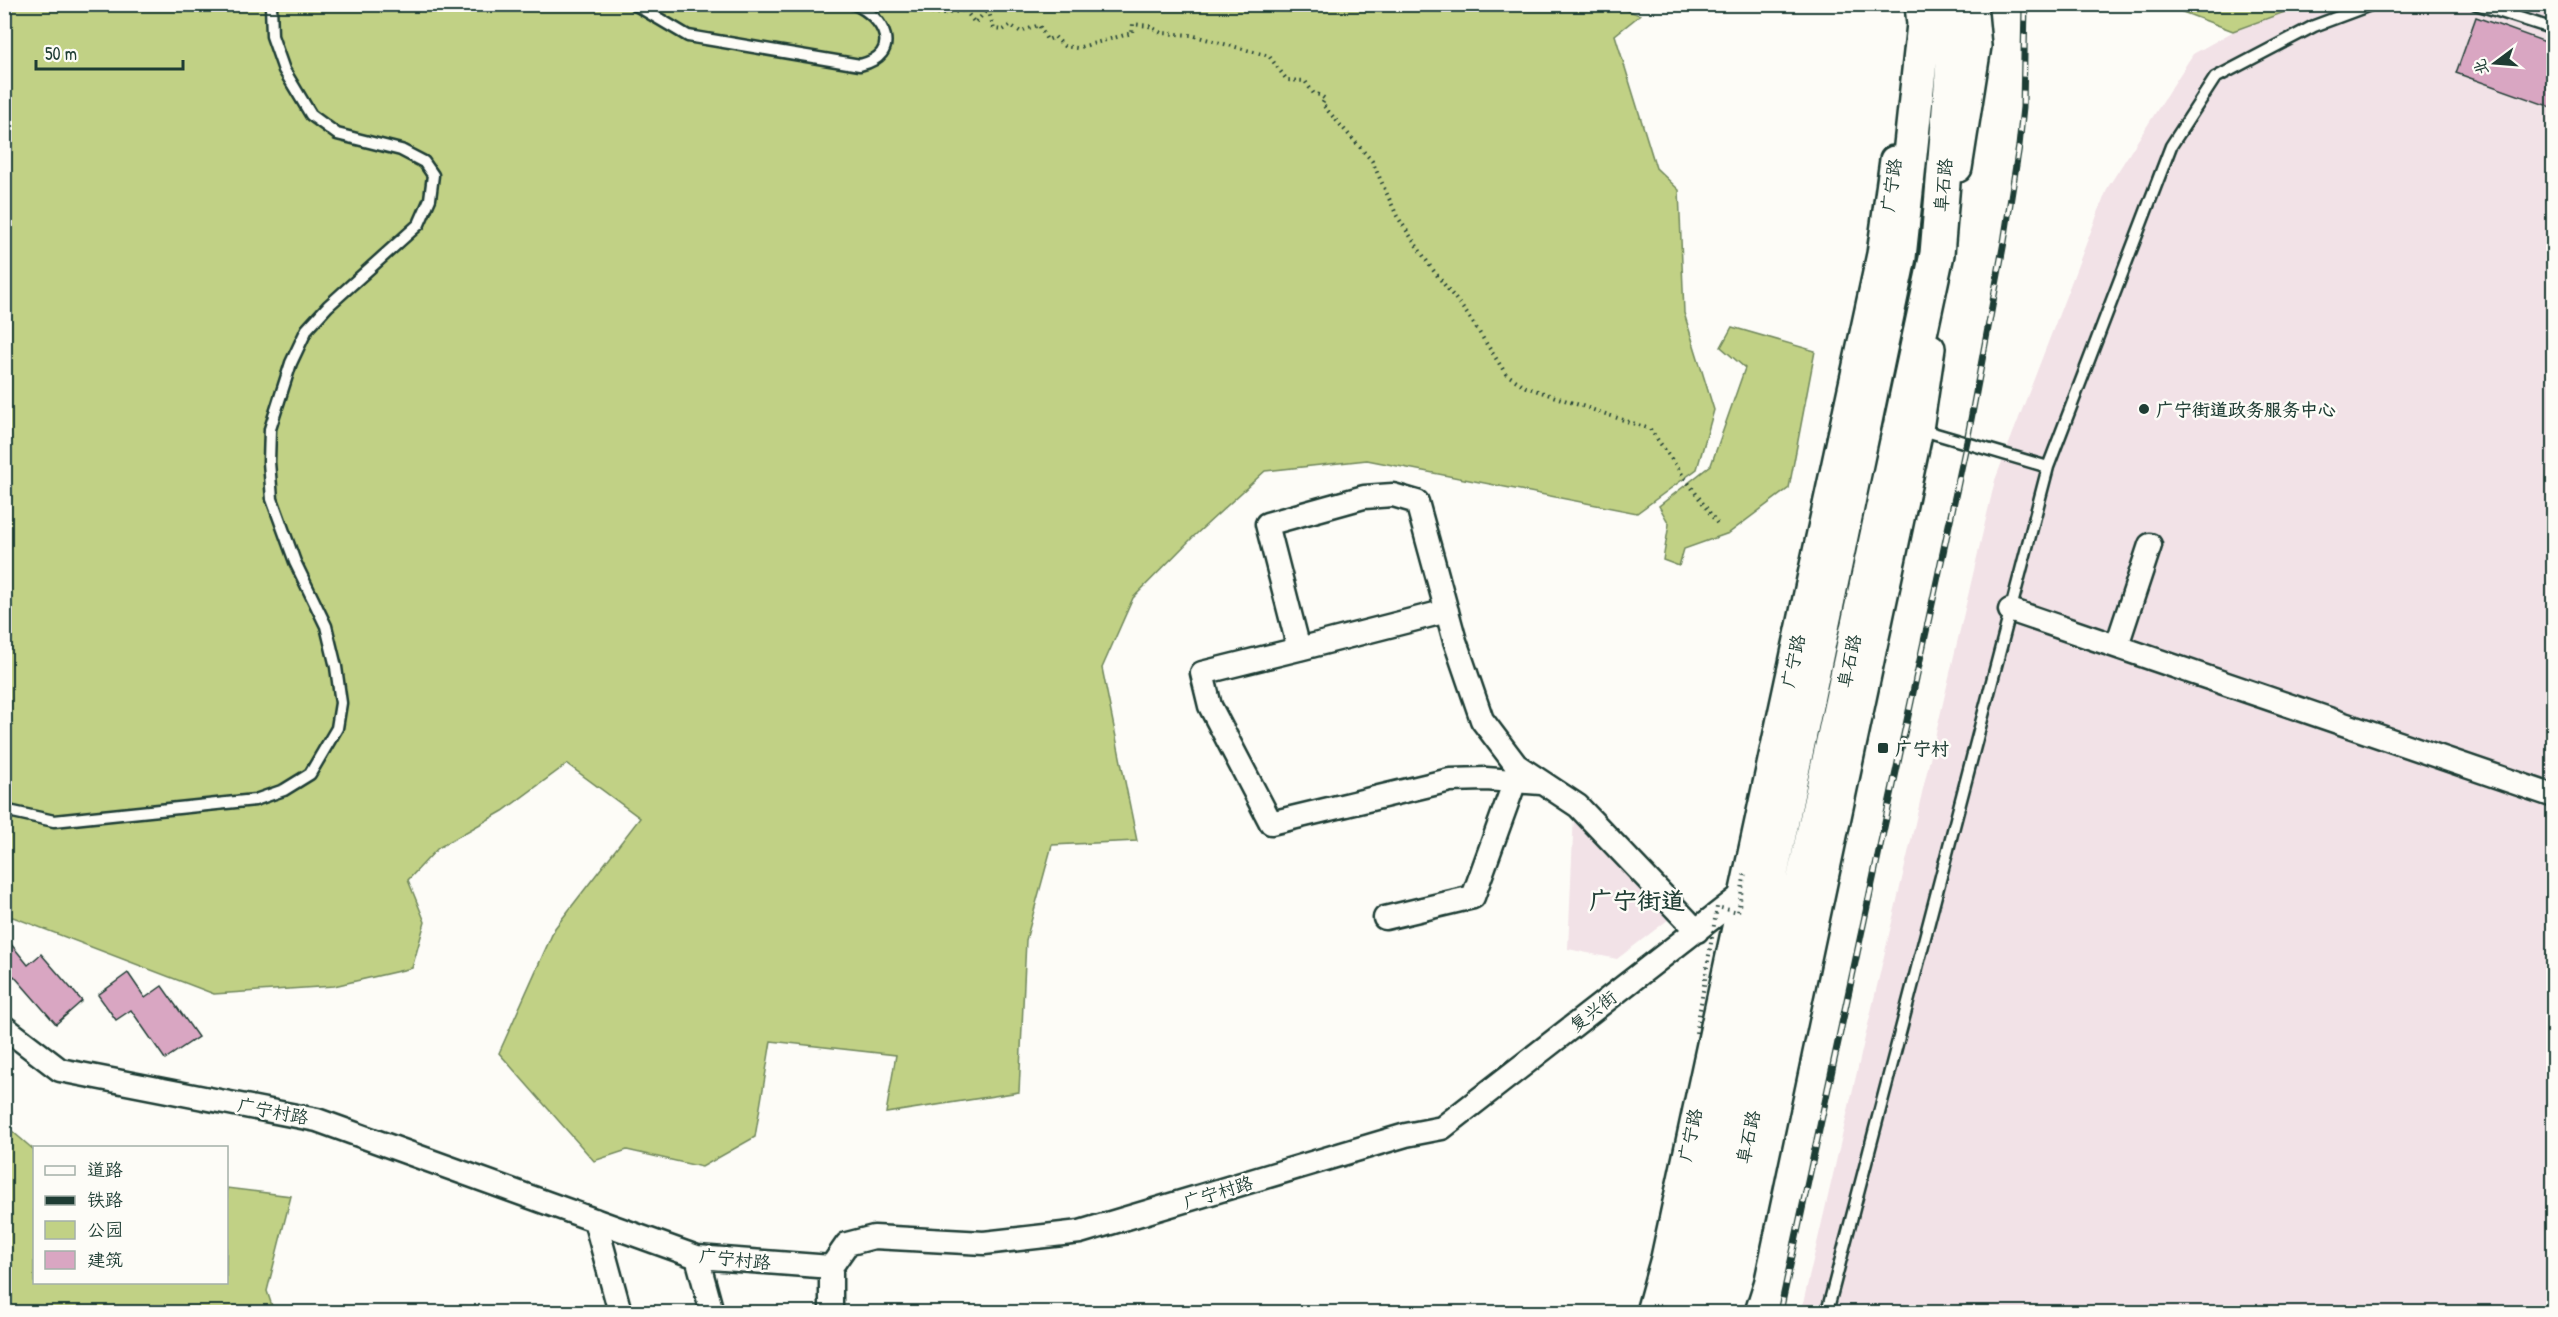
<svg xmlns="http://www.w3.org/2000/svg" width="2558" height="1317" font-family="'Patrick Hand','LXGW WenKai TC',sans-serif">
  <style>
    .built { fill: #f2e2e7 }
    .green { fill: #c1d185; stroke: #70875c; stroke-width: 1.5 }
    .building { fill: #d9a6c2; stroke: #1f3d34; stroke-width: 1.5 }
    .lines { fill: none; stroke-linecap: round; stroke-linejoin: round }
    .service-casing { stroke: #1f3d34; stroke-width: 15 }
    .minor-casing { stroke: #1f3d34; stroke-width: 27 }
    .tertiary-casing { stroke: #1f3d34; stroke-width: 32 }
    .trunk-casing { stroke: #1f3d34; stroke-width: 38 }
    .path { stroke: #1f3d34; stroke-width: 4; stroke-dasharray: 1.5 4.5; stroke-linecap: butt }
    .service { stroke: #fdfcf7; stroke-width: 10 }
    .minor { stroke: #fdfcf7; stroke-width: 22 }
    .tertiary { stroke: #fdfcf7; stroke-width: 27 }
    .trunk { stroke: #fdfcf7; stroke-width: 33 }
    .rail-casing { stroke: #1f3d34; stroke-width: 7 }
    .rail { stroke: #fdfcf7; stroke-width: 4.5; stroke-dasharray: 14; stroke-linecap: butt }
    .path-bridge { stroke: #1f3d34; stroke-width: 4; stroke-dasharray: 1.5 4.5; stroke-linecap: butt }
    .poi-dot { fill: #1f3d34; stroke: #fdfcf7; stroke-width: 2 }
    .labels { text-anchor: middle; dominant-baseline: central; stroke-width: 5; stroke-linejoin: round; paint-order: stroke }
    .street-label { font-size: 18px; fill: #1f3d34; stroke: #fdfcf7 }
    .poi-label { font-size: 18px; font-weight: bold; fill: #1f3d34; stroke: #fdfcf7; text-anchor: start }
    .district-label { font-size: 24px; font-weight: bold; fill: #1f3d34; stroke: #fdfcf7 }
  </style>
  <rect width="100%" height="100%" fill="#fdfcf7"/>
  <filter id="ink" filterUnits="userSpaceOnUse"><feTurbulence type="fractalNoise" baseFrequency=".0167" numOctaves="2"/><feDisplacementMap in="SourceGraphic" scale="12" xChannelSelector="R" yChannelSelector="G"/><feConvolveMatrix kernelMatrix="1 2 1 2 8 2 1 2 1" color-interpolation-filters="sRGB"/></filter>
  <g filter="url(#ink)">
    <!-- built -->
    <path class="built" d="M2282,4L2553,5V1312H1801L1995,480L2108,187L2193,54Z
      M1574,813L1673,916L1617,959L1568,949Z"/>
    <!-- green -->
    <path class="green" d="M1609,4L1640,15L1615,35L1656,168L1679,190L1684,313L1714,410L1697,469L1637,513L1367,460L1265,471L1193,537L1133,598L1102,668L1137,841L1052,845L1026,940L1019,1092L886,1113L896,1055L771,1041L755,1137L702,1167L627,1150L594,1161L499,1053L555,928L640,818L567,764L503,811L438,848L408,880L425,922L412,968L334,986L214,994L13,917L5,923V5Z
      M2164,5H2304L2233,31Z
      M1732,327L1815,351L1789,488L1729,533L1684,549L1679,566L1663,560L1669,524L1659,506L1711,465L1745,368L1721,347Z
      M5,1125L34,1150V1282H226L227,1188L291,1196L267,1291L274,1312H5Z"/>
    <!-- building -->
    <path class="building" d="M2476,17L2554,45V108L2456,73Z
      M6,938L28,965L41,954L82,1001L56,1024L14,976L4,984Z
      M128,973L145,998L162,986L198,1037L165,1059L131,1010L116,1020L98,995Z"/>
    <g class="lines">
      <defs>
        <path id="service" d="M634,4L688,36L860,65C903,55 885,17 854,4
          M2476,4L2554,29
          M1919,429L2048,467
          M4,810L54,821L255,800L284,790L310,774L337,728L341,703L336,667L326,626L295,562L272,499L269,462L270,429L291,363L307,329L328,306L419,224L430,199L433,175L424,162L401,150L337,134L311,115L284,70L272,36L271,4
          M1827,1312L2048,467L2171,146L2215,78L2314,26L2373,4"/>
        <path id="minor" d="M2010,610L2554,796
          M1447,611L1299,649L1267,524L1364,497L1393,495L1417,502L1455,641L1482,720L1516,765L1578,806L1697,931
          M2117,645L2150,545
          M1299,649L1202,673L1210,706L1271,823L1450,780L1486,779L1541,783
          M1385,918L1473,897L1515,781
          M4,1027L60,1070L317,1120L697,1257L831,1267
          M595,1220L620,1312
          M697,1257L712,1312
          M831,1267L847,1244L874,1237L984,1243L1080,1232L1406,1135L1442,1128L1743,894
          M831,1267V1312"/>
        <path id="tertiary" d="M1958,168L1977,46L1973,4
          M1650,1312L1665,1258L1881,254L1894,160
          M1728,1312L1740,1275L1919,429L1931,348"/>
        <path id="trunk" d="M1675,1312L1691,1259L1899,257L1924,24L1922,4
          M1706,1312L1721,1266L1937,254L1954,51L1951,4"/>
      </defs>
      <!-- service casing -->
      <use href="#service" class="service-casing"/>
      <!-- minor casing -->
      <use href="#minor" class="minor-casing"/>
      <!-- tertiary casing -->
      <use href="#tertiary" class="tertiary-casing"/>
      <!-- trunk casing -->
      <use href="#trunk" class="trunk-casing"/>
      <!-- path -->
      <path class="path" d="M884,6L944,14L969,9V4
        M965,10L975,23L988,9L994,29L1003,30L1010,25L1021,32L1039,25L1047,40L1055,37L1064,46L1077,48L1132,33L1133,24L1149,26L1162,33L1191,35L1269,56L1287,80L1305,81L1314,94L1320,95L1325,99L1322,104L1372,161L1397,216L1430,266L1468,315L1506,374L1526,387L1650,429L1717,523"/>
      <!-- service -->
      <use href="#service" class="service"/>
      <!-- minor -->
      <use href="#minor" class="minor"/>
      <!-- tertiary -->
      <use href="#tertiary" class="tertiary"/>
      <!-- trunk -->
      <use href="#trunk" class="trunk"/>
      <defs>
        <path id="rail" d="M1780,1312L1967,441L2004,242L2019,146L2023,107L2025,4"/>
      </defs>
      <!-- rail casing -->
      <use href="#rail" class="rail-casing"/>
      <!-- rail -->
      <use href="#rail" class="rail"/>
      <!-- path-bridge -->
      <path class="path-bridge" d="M1696,1033L1717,907L1738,912L1745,872"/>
    </g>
  </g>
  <!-- markers -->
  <g class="poi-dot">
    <circle cx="2144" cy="409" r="6"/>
    <rect x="1877" y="742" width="12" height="12" rx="3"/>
  </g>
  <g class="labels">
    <!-- street labels -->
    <g class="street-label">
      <text transform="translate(1891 185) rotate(-82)">广宁路</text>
      <text transform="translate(1943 185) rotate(-85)">阜石路</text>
      <text transform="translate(1793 661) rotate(-78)">广宁路</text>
      <text transform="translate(1849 661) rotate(-78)">阜石路</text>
      <text transform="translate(1593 1011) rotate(-38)">复兴街</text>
      <text transform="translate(273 1111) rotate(11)">广宁村路</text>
      <text transform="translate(1690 1135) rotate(-78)">广宁路</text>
      <text transform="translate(1748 1137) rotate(-78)">阜石路</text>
      <text transform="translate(1218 1192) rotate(-17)">广宁村路</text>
      <text transform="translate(735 1259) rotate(6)">广宁村路</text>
    </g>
    <!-- poi labels -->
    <g class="poi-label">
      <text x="2156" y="409">广宁街道政务服务中心</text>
      <text x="1895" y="748">广宁村</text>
    </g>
    <!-- district labels -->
    <g class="district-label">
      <text x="1637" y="900">广宁街道</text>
    </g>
  </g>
  <!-- margin -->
  <rect width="2558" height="1317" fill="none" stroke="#fdfcf7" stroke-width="24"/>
  <rect x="12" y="12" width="2534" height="1293" fill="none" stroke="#1f3d34" stroke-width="2" filter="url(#ink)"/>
  <!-- legend -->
  <rect x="33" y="1146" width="195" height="138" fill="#fdfcf7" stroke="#a4b0a9" stroke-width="1.5"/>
  <rect x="45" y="1166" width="30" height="9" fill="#fdfcf7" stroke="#a4b0a9" stroke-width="1.5"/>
  <text x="87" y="1176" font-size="18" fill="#1f3d34">道路</text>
  <rect x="45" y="1196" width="30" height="9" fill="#1f3d34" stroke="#a4b0a9" stroke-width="1.5"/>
  <text x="87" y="1206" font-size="18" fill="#1f3d34">铁路</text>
  <rect x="45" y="1221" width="30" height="18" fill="#c1d185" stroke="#a4b0a9" stroke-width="1.5"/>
  <text x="87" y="1236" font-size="18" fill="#1f3d34">公园</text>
  <rect x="45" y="1251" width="30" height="18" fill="#d9a6c2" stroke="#a4b0a9" stroke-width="1.5"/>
  <text x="87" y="1266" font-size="18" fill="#1f3d34">建筑</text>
  <!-- north arrow -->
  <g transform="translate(2495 63) rotate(254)" stroke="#fdfcf7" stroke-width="4.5" paint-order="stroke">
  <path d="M0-4.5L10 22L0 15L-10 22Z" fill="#1f3d34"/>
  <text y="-9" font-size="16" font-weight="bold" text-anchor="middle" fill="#1f3d34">北</text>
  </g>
  <!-- scale -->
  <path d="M36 60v9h147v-9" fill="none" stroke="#1f3d34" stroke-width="3"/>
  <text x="45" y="60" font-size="18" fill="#1f3d34" stroke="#fdfcf7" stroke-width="4.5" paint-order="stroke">50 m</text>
</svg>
